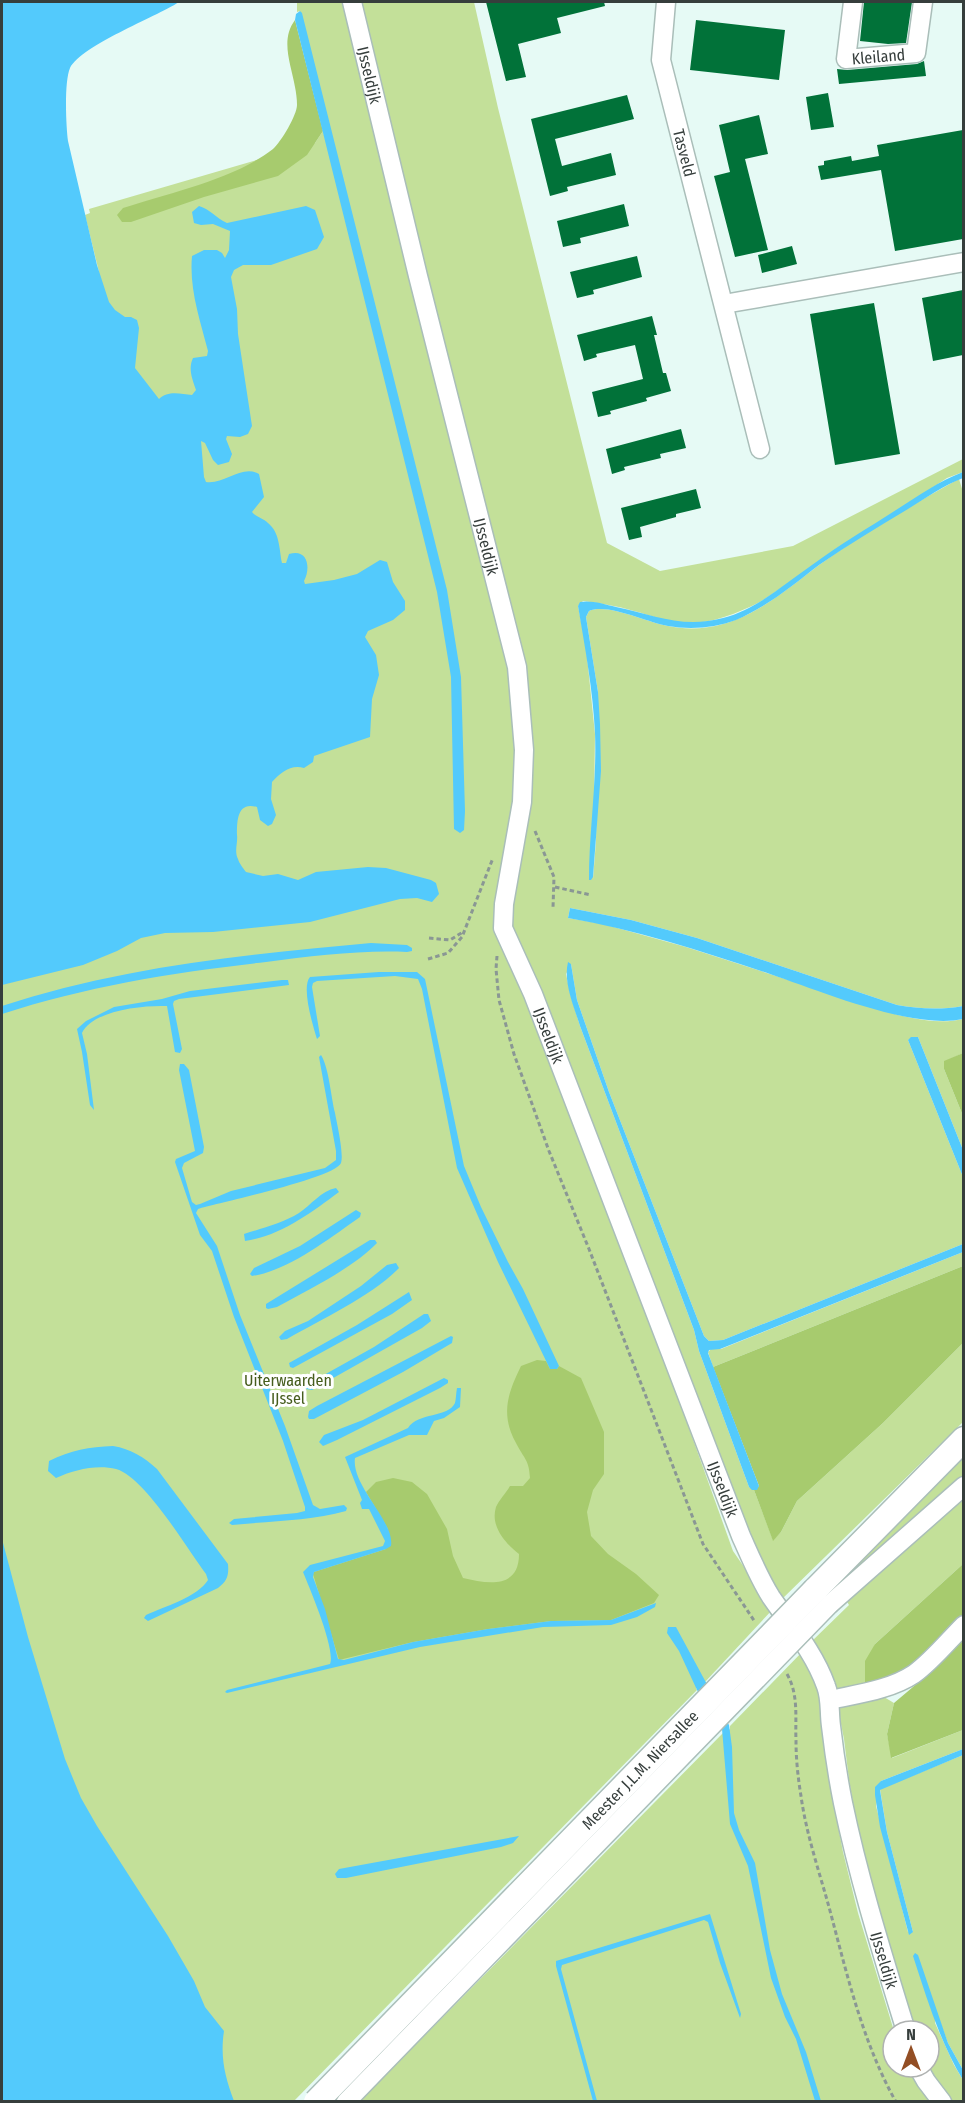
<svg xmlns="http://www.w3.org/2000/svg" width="965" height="2103" font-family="'Fira Sans Condensed',sans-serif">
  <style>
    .green { fill: #c3e099 }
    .forest { fill: #a7cb6e }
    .water { fill: #53cafc }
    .building { fill: #017239 }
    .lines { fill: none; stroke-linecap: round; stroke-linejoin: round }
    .minor-casing { stroke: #aabeb9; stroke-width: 21 }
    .major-casing { stroke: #aabeb9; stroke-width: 27 }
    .path { stroke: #8a9794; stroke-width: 3; stroke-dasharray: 4.5 3; stroke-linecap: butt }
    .minor { stroke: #fff; stroke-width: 18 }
    .major { stroke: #fff; stroke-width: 24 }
    .minor-bridge-casing { stroke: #aabeb9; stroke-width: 21; stroke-linecap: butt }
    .major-bridge-casing { stroke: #aabeb9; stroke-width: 27; stroke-linecap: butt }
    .minor-bridge { stroke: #fff; stroke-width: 18 }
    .major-bridge { stroke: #fff; stroke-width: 24 }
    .labels { text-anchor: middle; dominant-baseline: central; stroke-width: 6; stroke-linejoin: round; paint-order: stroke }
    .street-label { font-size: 16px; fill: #363e3c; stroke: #fff }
    .park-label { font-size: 16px; fill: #465d1d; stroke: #fff }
  </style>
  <rect width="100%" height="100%" fill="#e6faf5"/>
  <!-- green -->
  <path class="green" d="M297,2H347L510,671L518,768L498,909L618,1230L733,1551L773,1609L705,1682L703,1679L696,1688L697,1690L294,2101H228L2,1758V308L99,272L85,215L90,213L89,209L315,143L323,131L325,140L300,11L297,12Z
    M356,2H474L498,108L607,543L660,571L793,546L963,459V472L947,478L760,602C736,614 711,624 684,623C666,622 650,615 634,611C617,606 600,603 583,601L578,606L586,647L595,734L593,879L596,841L598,692L586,617L589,611C608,603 648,623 668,626C686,630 706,629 723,624C759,614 790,587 819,565C862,534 909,507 955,481L959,479L963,492V1006C941,1010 919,1009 897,1005L697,938L631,920L570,908L568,918L603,924L686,947L898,1015C920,1020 942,1024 963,1019V1053L944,1062V1069L963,1116V1150L918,1037L908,1040L963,1177V1244L723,1340L709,1341L704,1336L609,1092L577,1000L571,964L566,974L571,997L580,1026L694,1330L699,1351L749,1487L754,1490L773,1540L781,1532L797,1501L883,1423L963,1343V1422L780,1601L761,1571L509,933L530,761Z
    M963,1252V1266L713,1367L708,1352L711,1349H721Z
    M963,1453V1477L824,1598L906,1516L905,1513Z
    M963,1495V1564L875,1644L865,1686L843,1690L833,1687L811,1642L849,1605L846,1600Z
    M804,1650L819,1680L830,1783L843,1852L858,1913L894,2031L893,2067H906L931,2101L359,2102L723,1733V1736L730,1729V1726Z
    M879,1694L894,1703L887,1734L892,1758L963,1730V1749L881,1781L876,1806L908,1932H913L887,1832L880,1789L963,1755V2070L948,2043L936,2011L935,2023L954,2065L963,2080V2101H951L928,2067L929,2031H914L861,1848L849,1780L844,1739L838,1709Z"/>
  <!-- forest -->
  <path class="forest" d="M295,20L323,131L307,155L278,176L204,197L131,222H122L117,215L123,208C169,193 235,179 273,149C281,142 297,115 297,105C297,99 296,92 295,87C291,64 280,40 295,20Z
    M963,1053V1116L944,1069V1061Z
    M963,1266V1343L883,1423L797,1501L781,1532L773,1541L754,1490L759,1486L713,1367Z
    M537,1360L546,1361L550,1369H557L559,1366L581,1378L604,1432V1474L593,1490L587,1512L591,1536L608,1554L636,1574L659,1595L654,1603L611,1620L551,1621L488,1629L413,1642L339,1660L313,1574L314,1572L386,1549L388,1529L366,1492L376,1482L393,1478L412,1482L427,1494L447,1529L453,1556L463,1578C488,1584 519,1589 519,1554C505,1543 490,1526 496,1507C499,1500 506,1493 510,1486H523L530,1478C529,1459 524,1459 516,1443C500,1414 508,1393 521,1366Z
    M963,1564V1619L911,1670L865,1686V1661L875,1644Z
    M963,1636V1730L891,1758L887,1734L894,1703L926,1676Z"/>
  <!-- water -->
  <path class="water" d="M2,2H179C154,18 82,45 70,68C64,82 66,126 68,141L97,265L109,302L115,310L125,317H131L137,320L139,328L135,368L159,399C168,390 181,394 192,395L196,390C192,378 188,369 193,358L207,356L208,351C200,320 189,289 192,256L204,250H217L222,253L225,258L229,250L230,231L213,224L201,225L194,223L192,212L199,206C210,209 216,218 227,223L306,206L315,210L324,237L317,249L271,265H243L234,270L231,277L237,309L238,334L252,426L248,434L240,437L227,436L226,439L232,454L229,462L218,465L213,460L205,443L201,441L204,477L206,482C224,485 242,464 259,474L264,497L252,512C256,517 263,518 268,523C280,533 279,548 282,563H286L289,554C308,548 311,568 304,581L305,584L334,580L357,574L380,560L387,562L393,582L405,601V610L393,620L368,631L365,637L376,655L379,675L372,699L370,737L314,756L313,762L304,768C291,764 280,773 272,782L271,799L276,815L272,824L268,826L260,820L257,807C237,801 237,821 237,835C238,843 234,851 238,859C239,863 243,868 246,872L263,876L278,874L298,880L316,872L368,867L386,868L431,880L436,883L439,894L432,902L417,898L400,899L310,922L213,932L165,933L141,938L117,951L83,965L2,985Z
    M300,11L302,13L447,590L461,677L465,811L464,830L460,833L454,829L451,677L437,592L295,20L296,14Z
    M963,472V478C944,485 926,498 908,509C878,527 848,545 819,565C793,585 767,607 736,620C715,628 690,630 668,626C648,623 608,603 589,611L586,617L598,692L600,724L601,771L593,877L591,880H589C589,831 597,782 595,733C593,690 585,648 578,606L580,602C591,600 604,604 616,607C654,615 683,629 723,618C757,609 783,585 812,565C839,545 868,528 896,510C918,496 939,481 963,472Z
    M570,908L631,920L697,938L897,1005C919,1009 941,1010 963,1006V1019C913,1030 820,991 770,974C704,952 637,930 568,918Z
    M371,943L407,945L412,948V951L407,952C360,950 313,956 266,962C176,972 87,986 2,1014V1006C120,967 247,954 371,943Z
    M568,962L571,964L577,1000L609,1092L704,1336L709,1341L723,1340L963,1244V1252L720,1349L709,1350L708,1353L759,1486L757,1490H752L749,1487L699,1351L694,1330L580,1026C574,1007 563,982 568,962Z
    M379,972H417L425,979L464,1166L481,1207L508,1262L523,1289L559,1366L557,1369H550L498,1262L457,1168L422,989L418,979L395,976L317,981L313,983L312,987L320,1036L317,1039C313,1026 301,987 310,977Z
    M282,980H288L289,985L179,999L174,1001L173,1004L182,1049L180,1053L175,1052L167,1006C144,1005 93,1010 82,1033L87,1054L94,1110L90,1105L82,1052L77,1029L86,1021L114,1007L162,999L190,991Z
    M911,1037H918L963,1150V1177L908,1040Z
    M321,1055C329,1068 331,1097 335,1113C337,1124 344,1153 341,1163C335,1178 218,1203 198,1209L196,1213L217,1246L240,1315L285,1426L313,1505L320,1509L344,1505L347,1508L346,1511C310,1521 270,1521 232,1525L229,1523L234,1519L297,1513L305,1511V1507L283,1441L234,1317L212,1251L200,1235L175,1162L176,1159L195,1151L179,1070L180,1064H184L189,1070L204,1147L203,1153L184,1163L182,1168L192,1202L196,1205L200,1204L231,1191L325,1168L336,1160V1151L319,1057Z
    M336,1188L339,1192C311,1213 280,1236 245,1241L244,1234C263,1228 283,1223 299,1213C311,1205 321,1191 336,1188Z
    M356,1210L361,1213L360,1217C330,1238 288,1271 252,1276L250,1274L254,1268L300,1246Z
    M370,1240H375L377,1243C353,1268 308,1290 277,1307L268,1309L266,1308V1304Z
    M396,1263L399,1268C372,1296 322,1319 287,1339L281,1340L279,1337L285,1331L308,1321L361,1286L387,1265Z
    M409,1292L412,1300L392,1314L293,1368L290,1367L289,1363L357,1325Z
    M424,1314H428L431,1321L422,1328L312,1390L306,1389V1385L374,1347Z
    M451,1336L453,1337L452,1343L403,1372L314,1419H309L308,1417L309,1411L317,1406Z
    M444,1378L448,1380V1383L440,1388L337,1440L323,1446L319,1442L324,1435L363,1420Z
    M457,1388H461L460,1407L444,1418L434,1421L427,1435H409L355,1458C351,1486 395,1521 391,1546L386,1549L314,1572L313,1577L325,1609L338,1659L344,1660L413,1642L488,1629L551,1621L611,1620L656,1603L655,1607L637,1617L611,1625L543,1627L420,1647L227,1693L225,1692L227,1690L330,1664C336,1650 310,1589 303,1572L310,1565L383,1546L385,1541L369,1509H362L360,1503L362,1500L345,1457L408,1428C418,1412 448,1418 455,1403C456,1399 456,1393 457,1388Z
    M113,1446C131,1449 144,1457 157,1469L228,1564C229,1576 227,1581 218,1588L148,1621L144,1618L146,1615C163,1607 198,1597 208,1580L206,1574C187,1549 145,1477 116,1469C97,1464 73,1470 56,1478L48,1471L49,1461C71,1450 89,1447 113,1446Z
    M2,1539L28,1637L65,1759L81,1798L97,1826L168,1936L194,1981L205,2007L224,2031C220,2057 225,2077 234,2101H2Z
    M668,1627H676L729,1725L732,1747L734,1813L739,1830L755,1863L770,1950L782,1994L806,2052L821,2101H815L796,2039L785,2017L771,1978L748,1866L730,1824L722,1729L697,1690L679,1651L667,1633Z
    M963,1749V1755L880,1790L887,1832L913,1932L909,1935L880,1827L875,1795V1787L881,1781Z
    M519,1836L513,1843L501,1847L346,1878H337L335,1874L339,1869Z
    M710,1914L741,2014L740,2018L720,1963L708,1922L704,1920L562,1965L561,1969L597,2101H593L556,1966V1961Z
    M915,1953L918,1955L948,2043L963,2070V2080C940,2042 927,1999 913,1956Z"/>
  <!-- building -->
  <path class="building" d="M486,2H604L605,6L557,18L561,33L518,44L526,77L506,81Z
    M864,2H912L906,43L888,44L860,41Z
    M696,20L785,30L779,80L690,70Z
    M924,61L926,76L839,84L837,69L847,70L917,64Z
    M828,93L834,127L811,130L806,97Z
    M627,95L634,119L555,139L562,166L611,153L616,175L567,187L568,191L550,196L531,119Z
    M759,115L768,154L745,159L768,250L735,257L714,176L730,172L719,125Z
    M963,130V239L895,251L881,170L821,180L818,166L824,165V161L851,156L852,161L879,156L877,145Z
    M624,204L629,226L580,238L581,243L563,247L557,221Z
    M792,246L797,264L762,273L758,255Z
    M637,256L642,277L593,290L594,294L577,298L570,272Z
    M963,290V355L933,361L922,298Z
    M874,303L900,454L835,465L810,314Z
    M652,316L657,335H654L663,373H666L671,391L646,398L647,401L610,411L611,414L598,417L592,392L643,379L635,345L596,354L597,357L584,361L577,335Z
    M681,429L686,448L660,454L661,458L624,467L625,470L612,474L606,449Z
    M696,489L701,508L676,514V517L640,527L642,537L629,540L621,508Z"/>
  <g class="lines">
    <defs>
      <g id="minor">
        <path id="s1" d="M352,2L418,276L517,667L524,750L522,802L504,904L503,928L533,994L741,1536C750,1556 759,1578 771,1597C791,1626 814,1652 826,1686C831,1699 829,1712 831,1726C834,1752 838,1778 843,1803C859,1880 883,1956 906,2031"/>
        <path id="s2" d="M666,2L661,60L760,449"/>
        <path id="s3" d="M853,2L846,59L916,53L923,2"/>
        <path d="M724,304L964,262"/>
        <path d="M830,1604L964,1486"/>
        <path d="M830,1700C857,1694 890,1690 914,1674C932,1661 948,1641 964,1625"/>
        <path d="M918,2067L926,2081L942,2102"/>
      </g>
      <path id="major" d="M815,1590L964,1439"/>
    </defs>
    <!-- minor casing -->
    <use href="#minor" class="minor-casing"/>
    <!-- major casing -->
    <use href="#major" class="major-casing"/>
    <!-- path -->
    <path class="path" d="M535,831L554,877L553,908
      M555,887L591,895
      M429,938L450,940L463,932
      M497,956L496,969L499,1000L514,1054L549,1151L589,1249L703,1544L755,1622
      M428,959L448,953L462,937L493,858
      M787,1674C799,1695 795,1718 796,1741C796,1759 798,1778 801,1796C806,1833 819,1871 829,1907C847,1974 862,2041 896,2102"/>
    <!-- minor -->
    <use href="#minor" class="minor"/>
    <!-- major -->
    <use href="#major" class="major"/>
    <defs>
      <path id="minor-bridge" d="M346,2102L830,1604"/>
      <g id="major-bridge">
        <path id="s4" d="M316,2102L815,1590"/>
      </g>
    </defs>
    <!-- minor-bridge casing -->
    <use href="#minor-bridge" class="minor-bridge-casing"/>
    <!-- major-bridge casing -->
    <use href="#major-bridge" class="major-bridge-casing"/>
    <!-- minor-bridge -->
    <use href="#minor-bridge" class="minor-bridge"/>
    <!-- major-bridge -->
    <use href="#major-bridge" class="major-bridge"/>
  </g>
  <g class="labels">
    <!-- street labels -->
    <g class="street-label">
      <text stroke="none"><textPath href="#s3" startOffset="90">Kleiland</textPath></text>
      <text stroke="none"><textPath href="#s1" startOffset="75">IJsseldijk</textPath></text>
      <text stroke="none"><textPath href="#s2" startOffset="154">Tasveld</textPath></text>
      <text stroke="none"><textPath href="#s1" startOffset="561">IJsseldijk</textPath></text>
      <text stroke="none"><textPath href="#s1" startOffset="1065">IJsseldijk</textPath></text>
      <text stroke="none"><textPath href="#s1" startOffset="1551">IJsseldijk</textPath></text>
      <text stroke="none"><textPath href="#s4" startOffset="464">Meester J.L.M. Niersallee</textPath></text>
      <text stroke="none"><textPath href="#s1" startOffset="2055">IJsseldijk</textPath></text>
    </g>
    <!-- park labels -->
    <g class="park-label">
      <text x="288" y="1380">Uiterwaarden<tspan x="288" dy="18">IJssel</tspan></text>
    </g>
  </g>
  <!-- border -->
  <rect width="965" height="2103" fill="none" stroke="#363e3c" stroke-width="6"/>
  <!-- north arrow -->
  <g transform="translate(911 2049)"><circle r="28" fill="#ffffff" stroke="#afb2b1" stroke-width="1.5"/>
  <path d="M0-4.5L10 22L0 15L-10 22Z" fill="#934e24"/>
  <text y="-9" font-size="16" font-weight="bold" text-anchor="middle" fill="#363e3c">N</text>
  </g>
</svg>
